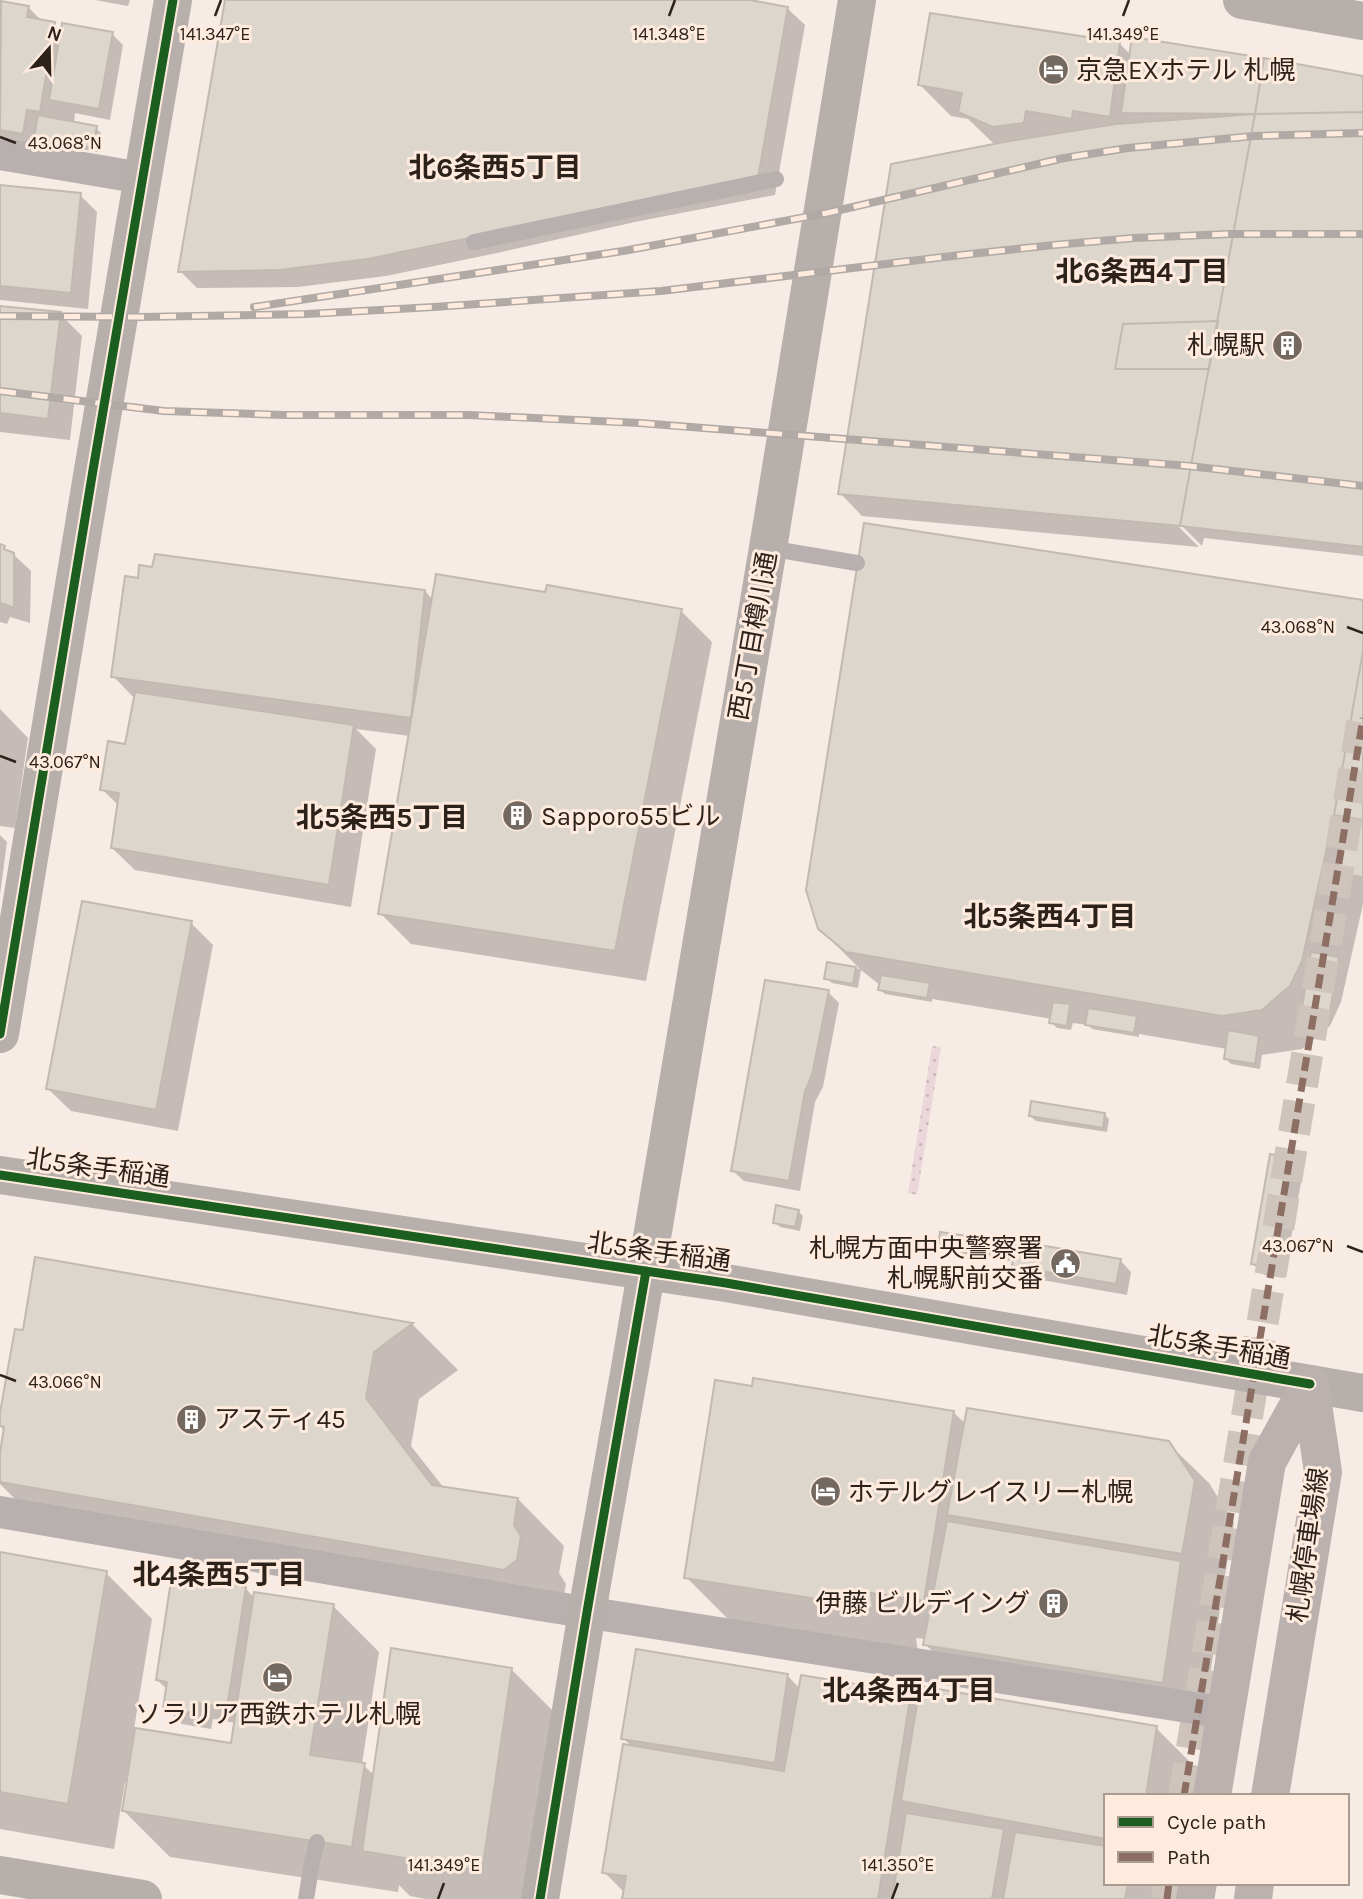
<svg xmlns="http://www.w3.org/2000/svg" width="1363" height="1899" font-family="Karla,'Noto Sans JP',sans-serif">
  <style>
    .grass { fill: url(#grass-dots) }
    .shadow { fill: #0003 }
    .building { fill: #ddd6cc; stroke: #c2bab1; stroke-width: 2 }
    .lines { fill: none; stroke-linecap: round; stroke-linejoin: round }
    .street-tunnel { stroke: #cfc4bc; stroke-width: 32; stroke-dasharray: 32 16; stroke-linecap: butt }
    .lane { stroke: #b7b0ae; stroke-width: 16 }
    .street { stroke: #b7b0ae; stroke-width: 32 }
    .secondary { stroke: #b7afab; stroke-width: 38 }
    .primary { stroke: #bbb1ae; stroke-width: 38 }
    .rail-casing { stroke: #b0a9a5; stroke-width: 8 }
    .rail { stroke: #feebde; stroke-width: 5; stroke-dasharray: 16; stroke-linecap: butt }
    .quiet { stroke: #8d6e63; stroke-width: 7; stroke-dasharray: 14 7; stroke-linecap: butt }
    .cycleway-casing { stroke: #feebde; stroke-width: 13 }
    .cycleway { stroke: #1b5e20; stroke-width: 9 }
    .ticks { fill: none; stroke: #2d221a; stroke-width: 2.5 }
    .labels { text-anchor: middle; dominant-baseline: central; stroke-width: 6; stroke-linejoin: round; paint-order: stroke }
    .poi-label { font-size: 26px; fill: #2d221a; stroke: #feebde; text-anchor: start }
    .street-label { font-size: 26px; fill: #2d221a; stroke: #feebde }
    .neighbourhood-label { font-size: 28px; font-weight: bold; fill: #2d221a; stroke: #feebde }
    .ticks-label { font-size: 18px; text-anchor: middle; fill: #2d221a; stroke: #feebde; stroke-width: 6; stroke-linejoin: round; paint-order: stroke }
  </style>
  <defs>
    <pattern id="grass-dots" width="8" height="8" patternUnits="userSpaceOnUse" patternTransform="scale(1.75)"><rect width="8" height="8" fill="#ebd6d9"/><path d="M2 2h.1M6 6h.1" fill="none" stroke="#cab7ba" stroke-width="1.8" stroke-linecap="round"/></pattern>
  </defs>
  <rect width="100%" height="100%" fill="#f7ece5"/>
  <!-- grass -->
  <path class="grass" d="M932,1046L941,1047L917,1195L908,1193Z"/>
  <!-- shadow -->
  <path class="shadow" d="M95,0H130L128,6Z
    M227,0H739L787,8L805,25L775,195L635,222L497,253L386,276L298,287L197,288L180,271Z
    M3,3L28,7L42,21L54,24L62,32L112,34L123,45L110,120L75,113L74,124L96,128L101,133L98,152L57,145L54,164L0,154V15Z
    M1120,44L1131,55L1363,78V556L1204,538L1202,546L1175,519L1173,521L1199,547L862,516L840,493L997,145L992,142L968,119L951,116L920,85Z
    M0,186L80,195L97,212L88,309L0,300Z
    M0,308L60,314L82,336L70,440L0,432Z
    M0,546L13,554L31,571L30,623L10,617L7,624L0,622Z
    M425,591L433,600L546,594L681,611L712,642L646,981L411,944L380,913L410,736L356,729L376,749L351,907L135,870L112,848L119,806L102,789L127,746L135,699L113,676Z
    M1363,601V904L1341,1002L1330,1026L1302,1049L1262,1055L1260,1069L1231,1064L1226,1059L1227,1049L1139,1034V1037L1092,1029L1088,1025L1073,1023L1071,1030L1057,1028L1051,1022L1052,1019L932,999V1002L885,994L880,989L881,986L861,970L858,988L832,983L826,978L829,964L860,969L819,928Z
    M0,709L28,738L15,828L0,826Z
    M0,835L7,842L0,895Z
    M191,923L213,945L178,1131L71,1111L48,1089Z
    M828,992L839,1003L823,1087L815,1102L800,1191L744,1181L732,1170Z
    M1104,1114L1109,1119L1107,1132L1036,1121L1030,1116Z
    M1292,1160L1303,1171L1284,1278L1264,1275L1253,1264Z
    M798,1211L803,1216L800,1231L780,1227L775,1222Z
    M1007,1244L1012,1249L1010,1261L945,1251L940,1246Z
    M36,1259L412,1324L458,1370L419,1399L411,1446L444,1488L518,1499L564,1546L559,1573L566,1584L562,1606L43,1527L0,1484V1464L5,1431L0,1426V1422L24,1332Z
    M1120,1260L1131,1272L1127,1295L1025,1277L1014,1266Z
    M953,1412L966,1424L1168,1443L1209,1483L1234,1523L1222,1593L1208,1590L1221,1603L1203,1722L965,1684L925,1644L926,1639L916,1638L918,1653L732,1623L686,1577Z
    M0,1554L106,1573L152,1619L134,1729L232,1745L236,1723L213,1719L211,1729L182,1724L165,1707L168,1690L157,1680L245,1588L255,1598L333,1606L379,1652L362,1764L374,1775L511,1669L557,1715L530,1899H426L410,1896L399,1885L398,1892L170,1857L124,1811L128,1782H125L114,1849L0,1829Z
    M787,1675L800,1689L910,1694L919,1704L1156,1728L1196,1768L1192,1796H1106V1883H1164L1172,1891L1171,1899H624L625,1893L604,1872L633,1748L623,1738Z"/>
  <!-- building -->
  <path class="building" d="M225,0H750L788,7L758,178L368,259L280,270L178,272Z
    M1,1L29,6L27,17L55,22L40,112L27,110L23,134L0,130Z
    M930,13L1120,42L1110,117L1073,111L1072,119L1026,111L1024,123L993,127L958,112L962,93L918,85Z
    M62,23L113,32L99,109L49,100Z
    M1132,37L1264,58L1255,114L1121,113Z
    M1264,58L1363,76V112L1255,114Z
    M1363,112V547L1180,526L1255,114Z
    M1255,114L1180,526L838,494L891,164L1004,142L1116,124Z
    M38,115L97,126L93,148L34,137Z
    M0,185L81,193L71,293L0,286Z
    M0,306L61,312L48,419L0,413Z
    M1218,321L1209,369H1115L1123,324Z
    M864,523L1363,600V651L1334,815L1302,961L1290,986L1262,1010L1222,1016L846,952L818,929L806,890Z
    M0,544L5,546L4,549L14,553V608L0,603Z
    M155,554L425,590L411,718L111,677L125,576L138,578L139,565L152,567Z
    M436,574L545,592L547,585L682,609L615,951L378,914Z
    M1363,651V820L1334,815Z
    M135,692L354,725L329,885L111,848L119,793L100,790L108,741L125,744Z
    M1348,818L1363,820V877L1338,874Z
    M82,901L192,921L156,1110L46,1089Z
    M1311,952L1339,957L1330,1011L1302,1007Z
    M827,962L856,967L853,984L824,979Z
    M881,975L930,983L927,998L878,990Z
    M765,980L829,990L812,1075L805,1091L789,1181L731,1171Z
    M1053,1002L1070,1004L1067,1026L1049,1023Z
    M1088,1008L1137,1016L1134,1033L1085,1025Z
    M1228,1030L1259,1036L1255,1064L1224,1059Z
    M1031,1101L1105,1113L1103,1128L1029,1116Z
    M1270,1154L1292,1158L1274,1268L1251,1264Z
    M776,1205L799,1210L795,1227L773,1223Z
    M940,1232L1008,1242L1006,1257L938,1246Z
    M1016,1241L1121,1259L1116,1284L1012,1266Z
    M35,1257L413,1323L374,1352L366,1398L432,1485L518,1498L514,1525L521,1536L517,1560L504,1570L0,1482V1453L4,1427L0,1426V1412L15,1329L23,1330Z
    M753,1378L954,1411L924,1601L871,1593L873,1608L684,1578L715,1380L752,1386Z
    M967,1408L1169,1441L1195,1481L1182,1554L947,1515Z
    M947,1521L1181,1561L1163,1683L923,1645Z
    M0,1552L107,1571L68,1804L0,1792Z
    M172,1574L246,1587L227,1708L197,1703L194,1713L163,1708L167,1682L156,1680Z
    M254,1592L334,1604L310,1755L365,1763L352,1847L122,1811L135,1728L231,1743Z
    M391,1648L512,1668L482,1871L362,1851Z
    M636,1649L788,1674L775,1763L621,1739Z
    M801,1675L911,1693L878,1899H622L626,1876L602,1873L623,1744L784,1771Z
    M920,1686L1157,1726L1146,1796H1106V1839L901,1801Z
    M906,1813L1004,1829L992,1899H892Z
    M1015,1832L1106,1846V1883H1128L1125,1899H1003Z"/>
  <g class="lines">
    <!-- street-tunnel -->
    <path class="street-tunnel" d="M1184,1796L1363,718
      M1167,1899L1169,1883"/>
    <!-- lane -->
    <path class="lane" d="M474,242L776,179
      M768,548L857,563
      M306,1899L312,1862L317,1842"/>
    <!-- street -->
    <path class="street" d="M0,154L142,178
      M0,1512L540,1605L1226,1713"/>
    <!-- secondary -->
    <path class="secondary" d="M1242,0L1363,21
      M0,1034L93,470L173,0
      M0,1175L726,1283L1363,1393
      M0,1875L143,1899
      M540,1899L587,1612L631,1362L768,548L857,0"/>
    <!-- primary -->
    <path class="primary" d="M1212,1796L1267,1462L1310,1384
      M1270,1796L1323,1472L1310,1384
      M1195,1899L1198,1883
      M1253,1899L1255,1883"/>
    <defs>
      <path id="rail" d="M254,307L623,251L827,213L1064,158L1128,148L1254,136L1363,133
        M0,316L139,317L307,314L434,307L661,291L952,256L1054,245L1134,238L1229,234H1363
        M0,391L164,411L285,415H469L640,423L1189,466L1363,486"/>
    </defs>
    <!-- rail casing -->
    <use href="#rail" class="rail-casing"/>
    <!-- rail -->
    <use href="#rail" class="rail"/>
    <!-- quiet -->
    <path class="quiet" d="M1184,1796L1363,718
      M1167,1899L1169,1883"/>
    <defs>
      <path id="cycleway" d="M0,1034L93,470L173,0
        M0,1175L726,1283L1310,1384
        M540,1899L587,1612L646,1271"/>
    </defs>
    <!-- cycleway casing -->
    <use href="#cycleway" class="cycleway-casing"/>
    <!-- cycleway -->
    <use href="#cycleway" class="cycleway"/>
  </g>
  <!-- ticks -->
  <path class="ticks" d="M215,16L221,0M669,16L675,0M1123,16L1129,0M0,137L16,143M1347,627L1363,633M0,756L16,762M1347,1246L1363,1252M0,1375L16,1381M438,1899L444,1883M892,1899L898,1883"/>
  <!-- icons -->
  <defs>
    <symbol id="hotel-disc" viewBox="-11 -11 22 22"><circle r="9.5" fill="#746961" stroke="#feebde"/><path d="M-6-4.5h1.5V1H6V5H4.5V3h-9V5H-6ZM-4 0a1.8 1.8 0 1 1 3.6 0ZM.5 0V-2.5h3Q6-2.5 6 0Z" fill="#fff"/></symbol>
    <symbol id="building-disc" viewBox="-11 -11 22 22"><circle r="9.5" fill="#746961" stroke="#feebde"/><path d="M-4-6H4V6H1V3H-1V6H-4ZM-2.5-4.3h1.7v1.8h-1.7ZM.8-4.3h1.7v1.8H.8ZM-2.5-1h1.7V.8h-1.7ZM.8-1h1.7V.8H.8Z" fill="#fff"/></symbol>
    <symbol id="civic-disc" viewBox="-11 -11 22 22"><circle r="9.5" fill="#746961" stroke="#feebde"/><path d="M-.6-6.5H3V-4.5H.6V-3L4-1V1h2V6H-6V1h2V-1L-.6-3ZM-1.2 2.5V6h2.4V2.5Z" fill="#fff"/></symbol>
  </defs>
  <g fill-rule="evenodd">
    <use href="#hotel-disc" x="1036" y="52" width="35" height="35"/>
    <use href="#building-disc" x="1270" y="328" width="35" height="35"/>
    <use href="#building-disc" x="500" y="798" width="35" height="35"/>
    <use href="#civic-disc" x="1048" y="1246" width="35" height="35"/>
    <use href="#building-disc" x="174" y="1402" width="35" height="35"/>
    <use href="#hotel-disc" x="808" y="1474" width="35" height="35"/>
    <use href="#building-disc" x="1036" y="1586" width="35" height="35"/>
    <use href="#hotel-disc" x="260" y="1660" width="35" height="35"/>
  </g>
  <g class="labels">
    <!-- poi labels -->
    <g class="poi-label">
      <text x="1076" y="70">京急EXホテル 札幌</text>
      <text x="1265" y="345" text-anchor="end">札幌駅</text>
      <text x="541" y="816">Sapporo55ビル</text>
      <text x="1043" y="1248" text-anchor="end">札幌方面中央警察署<tspan x="1043" dy="30">札幌駅前交番</tspan></text>
      <text x="214" y="1419">アスティ45</text>
      <text x="848" y="1492">ホテルグレイスリー札幌</text>
      <text x="1030" y="1603" text-anchor="end">伊藤 ビルデイング</text>
      <text x="278" y="1714" text-anchor="middle">ソラリア西鉄ホテル札幌</text>
    </g>
    <!-- street labels -->
    <g class="street-label">
      <text transform="translate(753 636) rotate(-80)">西5丁目樽川通</text>
      <text transform="translate(98 1168) rotate(8)">北5条手稲通</text>
      <text transform="translate(659 1252) rotate(8)">北5条手稲通</text>
      <text transform="translate(1219 1347) rotate(10)">北5条手稲通</text>
      <text transform="translate(1308 1545) rotate(-82)">札幌停車場線</text>
    </g>
    <!-- neighbourhood labels -->
    <g class="neighbourhood-label">
      <text x="495" y="167">北6条西5丁目</text>
      <text x="1142" y="271">北6条西4丁目</text>
      <text x="382" y="817">北5条西5丁目</text>
      <text x="1050" y="916">北5条西4丁目</text>
      <text x="219" y="1574">北4条西5丁目</text>
      <text x="909" y="1690">北4条西4丁目</text>
    </g>
  </g>
  <g class="ticks-label">
    <text x="669" y="40">141.348°E</text>
    <text x="215" y="40">141.347°E</text>
    <text x="1123" y="40">141.349°E</text>
    <text x="65" y="149">43.068°N</text>
    <text x="1298" y="633">43.068°N</text>
    <text x="65" y="768">43.067°N</text>
    <text x="1298" y="1252">43.067°N</text>
    <text x="65" y="1388">43.066°N</text>
    <text x="444" y="1871">141.349°E</text>
    <text x="898" y="1871">141.350°E</text>
  </g>
  <!-- legend -->
  <rect x="1104" y="1794" width="245" height="91" fill="#feebde" stroke="#aa9b90" stroke-width="2"/>
  <rect x="1118" y="1817" width="35" height="10" fill="#1b5e20" stroke="#aa9b90" stroke-width="2"/>
  <text x="1167" y="1829" font-size="21" fill="#2d221a">Cycle path</text>
  <rect x="1118" y="1852" width="35" height="10" fill="#8d6e63" stroke="#aa9b90" stroke-width="2"/>
  <text x="1167" y="1864" font-size="21" fill="#2d221a">Path</text>
  <!-- north arrow -->
  <g transform="translate(49 49) rotate(20)" stroke="#feebde" stroke-width="5" paint-order="stroke">
  <path d="M0-5L12 26L0 18L-12 26Z" fill="#2d221a"/>
  <text y="-10" font-size="19" font-weight="bold" text-anchor="middle" fill="#2d221a">N</text>
  </g>
</svg>
